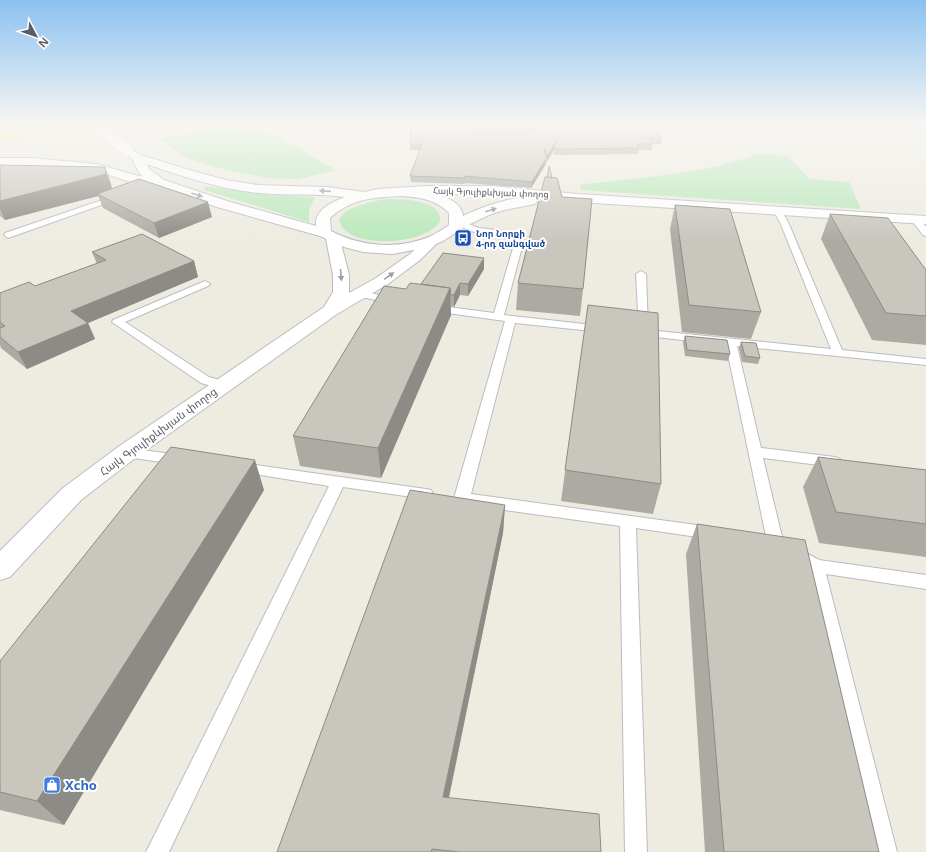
<svg xmlns="http://www.w3.org/2000/svg" width="926" height="852" font-family="'Noto Sans','Noto Sans Armenian',sans-serif">
  <style>
    .green { fill: #bae9bb }
    .lines { fill: none; stroke-linecap: round; stroke-linejoin: round }
    .service-casing { stroke: #b9bcc2; stroke-width: 2 }
    .tertiary-casing { stroke: #b9bcc2; stroke-width: 2 }
    .secondary-casing { stroke: #babec5; stroke-width: 2 }
    .primary-casing { stroke: #ffd049; stroke-width: 2 }
    .service { fill: #fff; fill-rule: evenodd }
    .tertiary { fill: #fff; fill-rule: evenodd }
    .secondary { fill: #fff; fill-rule: evenodd }
    .primary { fill: #fff2a5; fill-rule: evenodd }
    .secondary-bridge-casing { stroke: #babec5; stroke-width: 12; stroke-linecap: butt }
    .secondary-bridge { stroke: #fff; stroke-width: 12 }
    .wall { fill: #adaaa3 }
    .shaded-wall { fill: #8d8b85 }
    .building { fill: #c9c6be; stroke: #8d8b85 }
    .oneway { fill: #9c9ea2 }
    .labels { text-anchor: middle; dominant-baseline: central; stroke-width: 4; stroke-linejoin: round; paint-order: stroke }
    .far-street-label { font-size: 9px; fill: #5a5e64; stroke: #fff }
    .far-transit-label { font-size: 9px; font-weight: bold; fill: #164399; stroke: #fff; text-anchor: start }
    .street-label { font-size: 11px; fill: #5a5e64; stroke: #fff }
    .near-shop-label { font-size: 13px; font-weight: bold; fill: #366cbe; stroke: #fff; text-anchor: start }
  </style>
  <rect width="100%" height="100%" fill="#eeece1"/>
  <!-- green -->
  <path class="green" d="M60,123H84L0,133V130Z
    M221,127L272,133L336,170L298,179L268,178L226,170L190,159L158,139Z
    M759,153L788,156L809,179L849,182L861,209L580,190L581,184L599,183C651,176 711,173 759,153Z
    M205,186L272,195L315,197L309,210V222L204,190Z
    M386,199C400,199 437,199 440,217C441,221 438,225 435,227C417,243 365,247 346,231C321,211 374,201 386,199Z"/>
  <g class="lines">
    <defs>
      <path id="service" d="M365,123H373L350,131L347,129Z
        M114,196H117L121,198L11,237L8,238L4,235L5,233Z
        M775,210H781L788,222L842,350L926,359V365L737,346L761,448L835,457L840,459L842,462L840,465L835,467L763,458L783,541L781,545L775,547L769,545L767,541L726,345L638,335L637,333L639,331L636,274L641,271L646,274L648,330L831,349L780,222L774,212Z
        M913,218H919L926,227V236L923,235L913,222L912,220Z
        M461,221L479,228L521,233L525,236L504,315L602,326L607,329L602,332L515,323L471,494L711,527L716,529L719,533L716,537L711,539L636,528L647,852H625L620,526L462,504L457,503L454,498L505,321L433,311L428,308L433,305L494,313L516,238L477,233L458,226L457,224L458,222Z
        M205,281L210,284L208,286L125,322L209,377L226,382L228,385L226,388L222,389L201,383L112,322L113,320Z
        M361,291L398,299L399,301L394,304L357,296L356,294L357,292Z
        M126,448L180,455L185,457L187,460L185,463L180,465L121,456L119,453L121,450Z
        M241,463L426,489L431,490L433,494L431,498L426,499L343,487L169,852H146L329,486L236,471L234,468L236,465Z
        M797,548L819,560L926,575V589L826,574L897,852H875L809,570L791,559L789,554L791,549Z"/>
      <path id="tertiary" d="M0,158H31L97,164L135,175L164,180L166,183L164,186C145,191 115,175 95,171C65,166 31,166 0,166Z
        M333,235L338,236L340,239L349,275V293L376,278L410,254L426,239L431,238L436,239L438,242L420,260L388,284L337,314L134,459L81,500L10,577L0,580V551L63,488L118,447L324,307L333,292V275L326,239L328,236Z"/>
      <path id="secondary" d="M127,147L141,155L186,169L226,180L257,185L326,187L365,192L378,189L426,186H491L578,194L926,216V224L578,202L513,195L436,194C446,197 462,203 463,216C479,208 517,194 535,198L537,201L535,204L504,210L489,215L468,225L443,241L425,248L392,254L363,252L344,247L320,236L217,207L156,186L140,174L132,159L121,150L123,148ZM147,164C183,177 221,189 259,193C288,196 316,193 345,197C332,202 314,210 316,226L227,201L164,180L149,169ZM403,196C422,198 435,199 449,213V225C443,229 437,233 431,236C399,250 361,247 331,231L330,218C352,198 375,197 403,196Z"/>
      <path id="primary" d="M91,123H121L116,126L0,139V133Z"/>
    </defs>
    <!-- service casing -->
    <use href="#service" class="service-casing"/>
    <!-- tertiary casing -->
    <use href="#tertiary" class="tertiary-casing"/>
    <!-- secondary casing -->
    <use href="#secondary" class="secondary-casing"/>
    <!-- primary casing -->
    <use href="#primary" class="primary-casing"/>
    <!-- service -->
    <use href="#service" class="service"/>
    <!-- tertiary -->
    <use href="#tertiary" class="tertiary"/>
    <!-- secondary -->
    <use href="#secondary" class="secondary"/>
    <!-- primary -->
    <use href="#primary" class="primary"/>
    <defs>
      <path id="secondary-bridge" d="M93,123L127,150"/>
    </defs>
    <!-- secondary-bridge casing -->
    <use href="#secondary-bridge" class="secondary-bridge-casing"/>
    <!-- secondary-bridge -->
    <use href="#secondary-bridge" class="secondary-bridge"/>
  </g>
  <!-- wall -->
  <path class="wall" d="M531,123H650L662,138L661,144H652V150H639L638,154L554,155V149L547,162L546,160V164L531,188L465,183V184L411,182L410,176L420,150H410V144L473,130L533,129Z
    M0,165L111,184L112,188L212,217L159,238L103,208L98,196L5,220L0,216Z
    M675,205L761,312L751,339L682,332L670,229Z
    M830,214L926,270V345L872,340L821,239Z
    M92,252L194,261L198,277L88,323L95,339L27,369L1,348L0,345V293L35,286L97,264Z
    M484,269L468,296L460,295L454,307L451,306V315L381,478L300,466L293,436L406,289L421,284Z
    M518,283L583,289L580,316L516,310Z
    M588,305L661,484L653,514L561,501Z
    M685,336L730,354L728,361L685,356L683,342Z
    M741,342L760,358L758,364L742,362L739,348Z
    M818,457L926,470V557L819,543L803,487Z
    M264,490L64,825L0,810V661Z
    M505,505L503,533L449,798L601,852H277Z
    M697,524L879,852H705L686,554Z"/>
  <!-- shaded-wall -->
  <path class="shaded-wall" d="M556,141V147L547,162V156Z
    M546,158V164L531,188L532,182Z
    M105,167L111,184L112,192L97,194L98,196L5,220L0,208V201Z
    M208,202L212,217L159,238L154,223Z
    M484,258V269L468,296V284Z
    M194,261L198,277L88,323L95,339L27,369L18,352L71,311Z
    M460,283V295L454,307V295Z
    M450,288L451,315L381,478L378,448Z
    M255,460L264,490L64,825L37,801Z
    M505,505L503,533L444,820L443,797Z"/>
  <!-- building -->
  <path class="building" d="M411,123H471L473,130L536,129L533,123H650L662,138H648L653,144H637L639,148L554,149L556,141L547,156L544,148L546,158L532,182L465,176V178L410,176L422,144H410Z
    M0,165L105,167L106,174L0,201Z
    M549,166L552,178L547,177Z
    M545,177L557,178L562,197L592,199L583,289L518,283Z
    M139,179L208,202L154,223L97,194Z
    M675,205L730,209L761,312L689,305Z
    M830,214L888,218L926,270V316L886,313Z
    M142,234L194,261L71,311L88,323L18,352L0,337V328L5,326L0,322V293L29,282L35,286L106,260L92,252Z
    M443,253L484,258L468,284L460,283L454,295H451L450,288L421,284Z
    M410,283L450,288L378,448L293,436L384,286L406,289Z
    M588,305L658,313L661,484L565,470Z
    M685,336L727,340L730,354L687,350Z
    M741,342L756,343L760,358L745,356Z
    M171,447L255,460L37,801L0,792V661Z
    M818,457L926,470V524L836,512Z
    M410,490L505,505L443,797L599,814L601,852H460L432,849L431,852H277Z
    M697,524L805,540L879,852H724Z"/>
  <!-- one-way arrows -->
  <defs><path id="oneway-solid" d="M-6-.8H1V-3.2L6.5 0L1 3.2V.8H-6Z"/></defs>
  <g class="oneway">
    <use href="#oneway-solid" transform="translate(325 191) rotate(-176)"/>
    <use href="#oneway-solid" transform="translate(197 195) rotate(19)"/>
    <use href="#oneway-solid" transform="translate(491 210) rotate(-18)"/>
    <use href="#oneway-solid" transform="translate(341 275) rotate(85)"/>
    <use href="#oneway-solid" transform="translate(389 276) rotate(-35)"/>
  </g>
  <!-- sky -->
  <linearGradient id="sky" x2="0" y2="1"><stop stop-color="#8bc1f1"/><stop offset="0.51" stop-color="#f7f6f2"/><stop offset="1" stop-color="#f7f6f2" stop-opacity="0"/></linearGradient>
  <rect width="926" height="242" fill="url(#sky)"/>
  <!-- icons -->
  <defs>
    <symbol id="bus-square" viewBox="-11 -11 22 22"><rect x="-9" y="-9" width="18" height="18" rx="4" fill="#1a4fb4" stroke="#fff"/><path d="M-5-6H5V4H4V6H2V4H-2V6H-4V4H-5ZM-3.5-4V0h7V-4ZM-3.5 1.2v1.5H-2V1.2ZM2 1.2v1.5H3.5V1.2Z" fill="#fff"/></symbol>
    <symbol id="shop-square" viewBox="-11 -11 22 22"><rect x="-9" y="-9" width="18" height="18" rx="4" fill="#3f7fe0" stroke="#fff"/><path d="M-5-2.5h2.3a2.7 3.5 0 0 1 5.4 0H5L5.5 6h-11ZM-1.5-2.5h3a1.5 2.3 0 0 0-3 0Z" fill="#fff"/></symbol>
  </defs>
  <g fill-rule="evenodd">
    <use href="#bus-square" x="453" y="228" width="20" height="20"/>
    <use href="#shop-square" x="42" y="775" width="20" height="20"/>
  </g>
  <g class="labels">
    <!-- far-street labels -->
    <g class="far-street-label">
      <text transform="translate(491 192) rotate(2)">Հայկ Գյուլիքևխյան փողոց</text>
    </g>
    <!-- far-transit labels -->
    <g class="far-transit-label">
      <text x="476" y="233">Նոր Նորքի<tspan x="476" dy="10">4-րդ զանգված</tspan></text>
    </g>
    <!-- street labels -->
    <g class="street-label">
      <text transform="translate(158 431) rotate(-36)">Հայկ Գյուլիքևխյան փողոց</text>
    </g>
    <!-- near-shop labels -->
    <g class="near-shop-label">
      <text x="65" y="785">Xcho</text>
    </g>
  </g>
  <!-- north arrow -->
  <g transform="translate(36 36) rotate(131)" stroke="#ffffff" stroke-width="3" paint-order="stroke">
  <path d="M0-3L7 15L0 10L-7 15Z" fill="#5a5e64"/>
  <text y="-6" font-size="11" font-weight="bold" text-anchor="middle" fill="#5a5e64">N</text>
  </g>
</svg>
